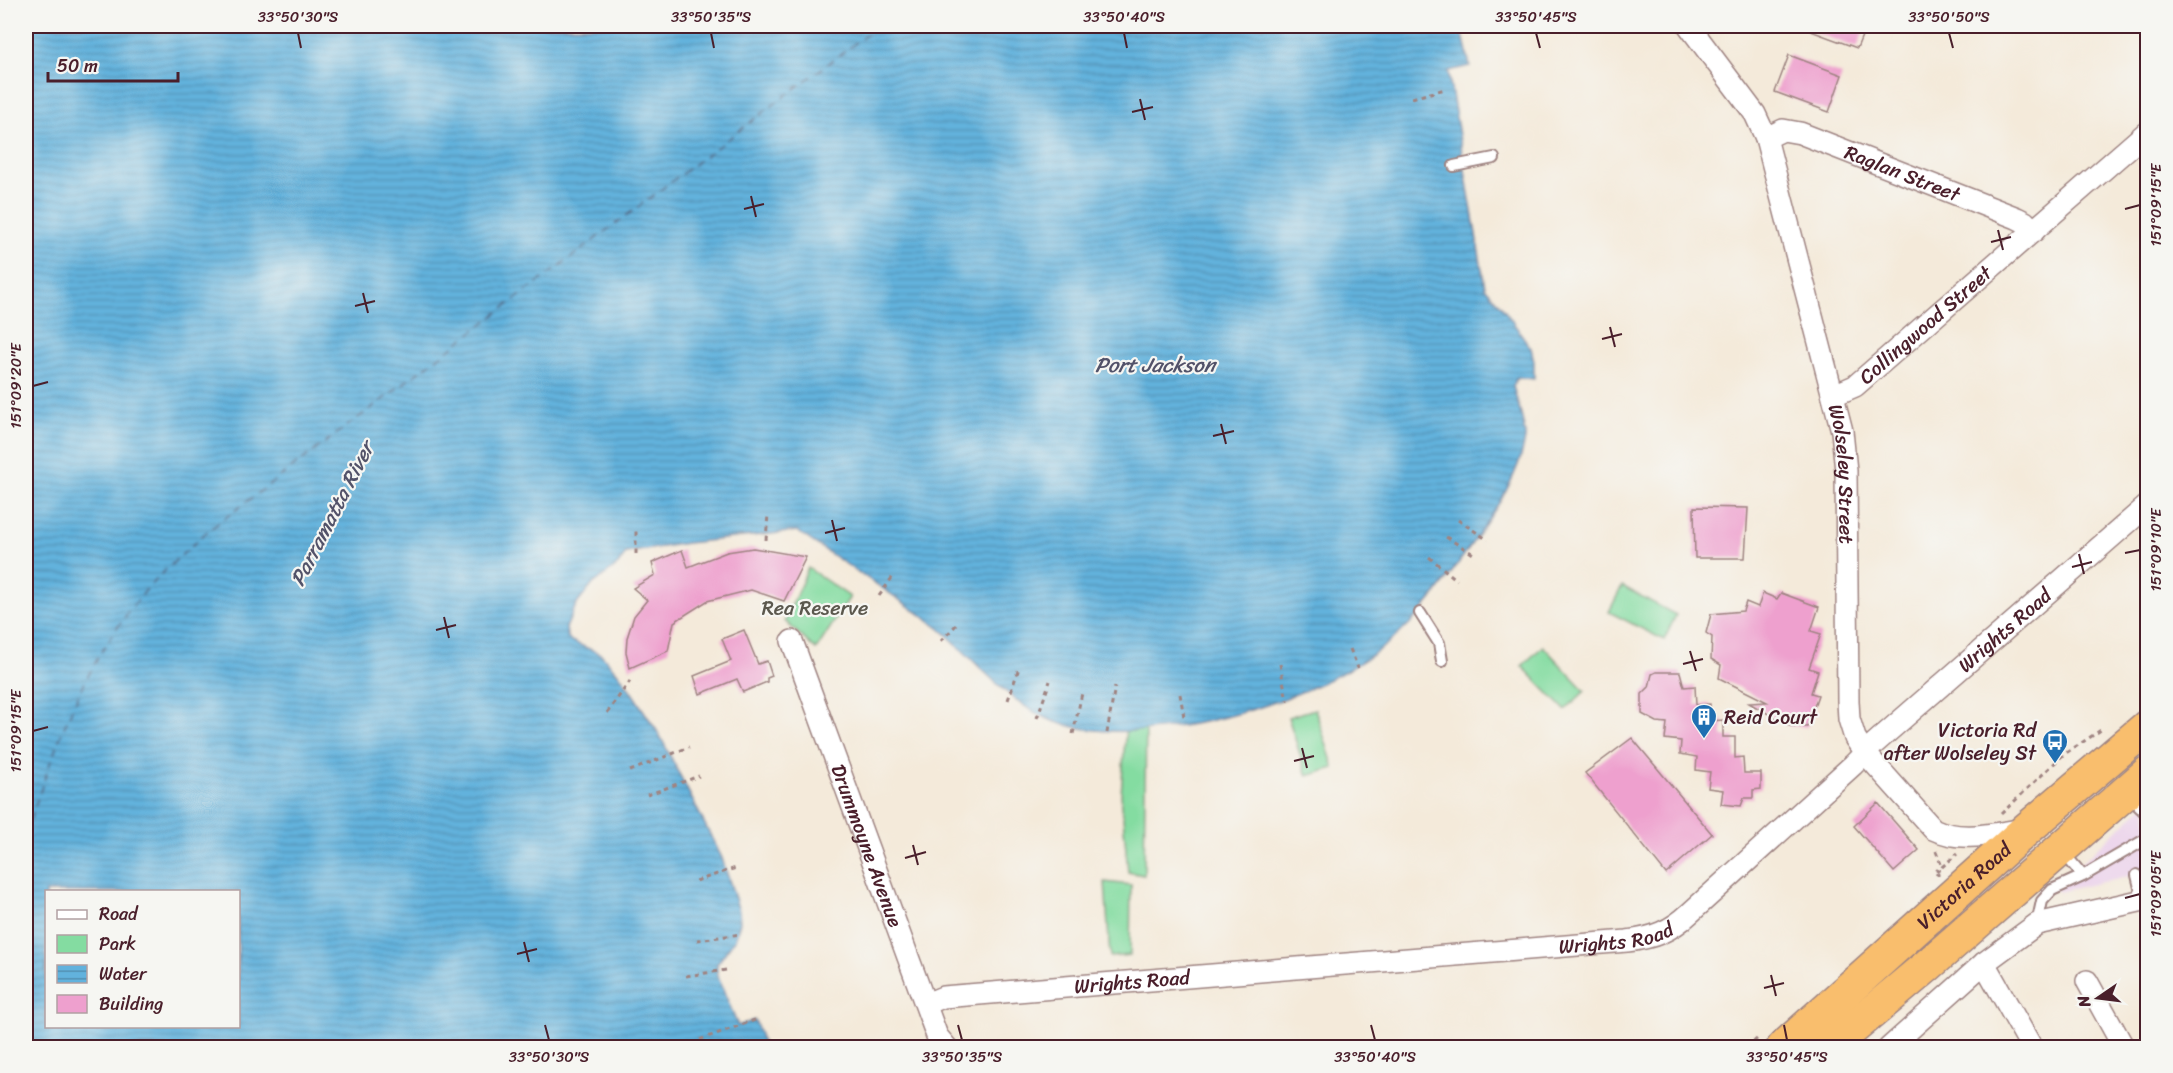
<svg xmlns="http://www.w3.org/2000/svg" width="2173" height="1073" font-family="Sriracha,sans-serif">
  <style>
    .built { fill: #ebd1eb }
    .park { fill: #84dca1; stroke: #677e66; stroke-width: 1.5 }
    .water { fill: url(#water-rules); stroke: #566884; stroke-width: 1.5; fill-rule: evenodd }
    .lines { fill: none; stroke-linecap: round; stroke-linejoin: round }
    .ferry { stroke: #525269; stroke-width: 1.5; stroke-dasharray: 8 6; stroke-linecap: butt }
    .building { fill: #eea0ce }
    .lane-casing { stroke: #9f8482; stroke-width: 14 }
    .street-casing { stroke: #9f8482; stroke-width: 24 }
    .highway-casing { stroke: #9f8482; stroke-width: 36 }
    .path { stroke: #9f8482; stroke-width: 3; stroke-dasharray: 4.5 4.5; stroke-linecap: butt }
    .lane { stroke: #fff; stroke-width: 10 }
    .street { stroke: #fff; stroke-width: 21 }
    .highway { stroke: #f9be6d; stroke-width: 33 }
    .ticks { fill: none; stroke: #4a1f2b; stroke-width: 2 }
    .labels { text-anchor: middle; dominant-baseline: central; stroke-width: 4.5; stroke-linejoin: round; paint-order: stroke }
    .street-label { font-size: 20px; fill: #4a1f2b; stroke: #f6f6f2 }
    .park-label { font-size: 20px; fill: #5b584e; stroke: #f6f6f2 }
    .poi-label { font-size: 20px; fill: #4a1f2b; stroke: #f6f6f2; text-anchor: start }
    .water-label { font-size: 21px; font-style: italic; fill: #525269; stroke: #f6f6f2 }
    .neatline { fill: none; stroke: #4a1f2b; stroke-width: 2 }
    .ticks-label { font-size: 15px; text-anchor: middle; fill: #4a1f2b }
  </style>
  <defs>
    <pattern id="water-rules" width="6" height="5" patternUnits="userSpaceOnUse" patternTransform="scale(1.5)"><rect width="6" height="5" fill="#62b2dd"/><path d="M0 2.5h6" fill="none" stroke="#5390b3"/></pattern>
  </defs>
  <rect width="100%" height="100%" fill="#f6f6f2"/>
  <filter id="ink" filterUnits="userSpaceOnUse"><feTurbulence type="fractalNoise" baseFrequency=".0167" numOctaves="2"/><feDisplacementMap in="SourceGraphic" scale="12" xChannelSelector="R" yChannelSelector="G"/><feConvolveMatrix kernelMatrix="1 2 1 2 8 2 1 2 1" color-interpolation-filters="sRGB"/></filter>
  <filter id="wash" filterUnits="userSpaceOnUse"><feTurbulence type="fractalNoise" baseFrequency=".008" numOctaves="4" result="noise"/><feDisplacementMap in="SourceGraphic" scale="24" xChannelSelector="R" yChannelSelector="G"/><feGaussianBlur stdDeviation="1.35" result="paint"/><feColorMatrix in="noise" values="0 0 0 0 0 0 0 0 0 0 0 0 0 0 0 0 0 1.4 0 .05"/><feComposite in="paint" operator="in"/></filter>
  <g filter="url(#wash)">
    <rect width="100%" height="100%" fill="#f4eada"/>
    <!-- built -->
    <path class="built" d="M2147,803V872L2058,892L2056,886Z"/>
    <!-- park -->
    <path class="park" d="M808,568L850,597L816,650L785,621Z
      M1622,586L1676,615L1664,640L1609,612Z
      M1543,646L1585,691L1565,710L1522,666Z
      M1315,709L1334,768L1307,776L1288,717Z
      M1146,721L1144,875L1128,872L1121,795L1126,724Z
      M1105,882L1131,885L1130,955L1110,957Z"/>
    <!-- water -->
    <path class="water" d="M26,26H1440L1442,30L1461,26L1470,66L1448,71L1485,287L1502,307L1531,348L1534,361V379L1517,377L1513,386C1516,399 1526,426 1525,439C1519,476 1496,509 1475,539C1449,577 1423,616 1387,644C1314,702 1153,750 1062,724C1023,713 992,679 964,652C956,644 948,635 939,628C894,594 844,564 797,531L687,543L626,553L618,565L593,584L576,605L566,628L567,636L571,641L601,654L623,679L659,734L722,858L739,911L740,922L735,939L717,964V974L738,1026L755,1020L764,1047H26ZM46,892H238V1026H46Z"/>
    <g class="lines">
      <!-- ferry -->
      <path class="ferry" d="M26,833C55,747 82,666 142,595C160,573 184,554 204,534L878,26
        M26,1001L33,1048"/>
    </g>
    <g id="blocks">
      <!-- building -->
      <path class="building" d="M1800,26H1866L1857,48L1800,27Z
        M1789,55L1842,75L1829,112L1775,92Z
        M1694,507L1748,508L1745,558H1695Z
        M753,548L806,557L784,601L751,590L707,601L674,622L668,651L630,668L626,652L627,638L634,616L647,600L633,588L655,575L652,563L682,550L688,567L727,552Z
        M1763,593L1777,599L1781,593L1819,607L1811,631L1821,634L1809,668L1818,671L1811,693L1818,695L1807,727L1790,726L1749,703L1767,702L1719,678L1721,665L1711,659L1712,637L1706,633L1711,614L1743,611L1746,602L1758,607Z
        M744,630L758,664L767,661L772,676L767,678V682L743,692L737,679L700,694L694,676L731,661L722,639Z
        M1656,672H1680L1684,687L1695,686L1696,705L1710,704L1711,721L1723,720V737H1735V758L1743,757L1744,773H1761V789L1753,790V798H1744L1741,806L1721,804L1723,790L1708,788L1710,772L1696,770L1697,757L1680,754L1681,741L1665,739L1667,723L1657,722L1642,714V694L1649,687L1652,674Z
        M1632,738L1712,834L1666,874L1585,773Z
        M1878,803L1919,850L1894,872L1854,826Z"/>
    </g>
  </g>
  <g filter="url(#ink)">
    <use href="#blocks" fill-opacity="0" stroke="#9f8482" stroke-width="1.5"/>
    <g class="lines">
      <defs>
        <path id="lane" d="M1454,166L1494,158
          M1420,613L1439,643L1442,661
          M2126,794L2148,815
          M2062,851L2083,876
          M2137,875L2143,900
          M2037,924L2042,901L2052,890L2083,876L2148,838"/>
        <g id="street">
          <path id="s1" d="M1689,26L1755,114L1766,138L1842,431L1846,471L1848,701L1849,719L1855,738L1865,753L1933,829C1962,843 1995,833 2026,829"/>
          <path id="s2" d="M1766,138L1783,130L1800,133L2017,218L2025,222L2034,231"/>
          <path id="s3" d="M1834,395L1855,386L2148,131"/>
          <path id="s4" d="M792,641L937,1036L947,1048"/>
          <path d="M1984,963L2032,1048"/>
          <path d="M2087,981L2124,1048"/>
          <path id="s5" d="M926,1004L943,997L1627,941C1653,938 1671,931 1690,913L1853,765L1875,743L2148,505"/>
          <path d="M1889,1048L1984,963L2037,924L2148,899"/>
        </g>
        <g id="highway">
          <path id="s6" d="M1783,1048L2027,829L2148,726"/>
          <path d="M1829,1048L1927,966L2148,773"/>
        </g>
      </defs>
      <!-- lane casing -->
      <use href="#lane" class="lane-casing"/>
      <!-- street casing -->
      <use href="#street" class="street-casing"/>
      <!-- highway casing -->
      <use href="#highway" class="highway-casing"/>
      <!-- path -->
      <path class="path" d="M1412,98L1445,89
        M1458,520L1488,540
        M1446,537L1475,555
        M766,540L768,514
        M636,554V531
        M1429,557L1457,580
        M879,596L894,575
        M941,641L956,625
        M1350,649L1358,668
        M1280,664L1287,701
        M1180,694L1184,717
        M1008,700L1019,668
        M607,713L630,681
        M1037,718L1050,681
        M1107,733L1115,686
        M1073,734L1082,693
        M630,771L689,747
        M647,795L699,776
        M2001,814L2063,755L2104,728
        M1936,851L1942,867
        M1938,876V874L1935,873L1936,869L1940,871L1942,867L1957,854
        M696,881L736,868
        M697,940L741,934
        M686,976L726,970
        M700,1048L699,1040L755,1020
        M1747,1048L1759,1037"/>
      <!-- lane -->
      <use href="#lane" class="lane"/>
      <!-- street -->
      <use href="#street" class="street"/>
      <!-- highway -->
      <use href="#highway" class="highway"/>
    </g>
  </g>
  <!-- ticks -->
  <path class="ticks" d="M298,33L301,48M711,33L714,48M1124,33L1127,48M1536,33L1540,48M1949,33L1953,48M1140,99L1145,120M1132,112L1153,107M751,196L756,217M744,209L764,204M2125,209L2140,205M1998,230L2003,250M1991,242L2011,237M363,293L368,313M355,306L375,301M1610,327L1615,347M1602,339L1622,334M33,386L48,382M1221,424L1226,444M1213,436L1234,431M832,520L837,541M825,533L845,528M2125,553L2140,550M2079,554L2084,574M2072,567L2092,562M444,617L449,638M436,630L456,625M1690,651L1696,671M1683,664L1703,659M33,731L48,727M1302,748L1307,768M1294,761L1314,756M913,845L918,865M905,858L926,852M2125,898L2140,894M524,942L529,962M517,954L537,949M1771,975L1776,996M1764,988L1784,983M545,1025L549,1040M958,1025L962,1040M1371,1025L1375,1040M1784,1025L1787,1040"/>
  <!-- icons -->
  <defs>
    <symbol id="building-pin" viewBox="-11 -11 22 30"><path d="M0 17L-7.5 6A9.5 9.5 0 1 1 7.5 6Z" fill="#1f6fb2" stroke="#f6f6f2"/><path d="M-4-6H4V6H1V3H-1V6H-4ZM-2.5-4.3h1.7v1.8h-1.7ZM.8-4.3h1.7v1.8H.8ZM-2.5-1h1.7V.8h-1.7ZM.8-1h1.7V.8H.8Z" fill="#fff"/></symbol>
    <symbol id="bus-pin" viewBox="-11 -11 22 30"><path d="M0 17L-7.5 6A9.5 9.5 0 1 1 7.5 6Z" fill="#1f6fb2" stroke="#f6f6f2"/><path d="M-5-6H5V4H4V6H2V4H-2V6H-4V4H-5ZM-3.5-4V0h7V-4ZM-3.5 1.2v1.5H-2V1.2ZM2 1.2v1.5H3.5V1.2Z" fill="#fff"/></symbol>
  </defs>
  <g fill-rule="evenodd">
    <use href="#building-pin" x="1689" y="702" width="30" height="40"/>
    <use href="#bus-pin" x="2040" y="727" width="30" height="40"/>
  </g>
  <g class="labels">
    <!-- street labels -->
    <g class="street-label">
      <text stroke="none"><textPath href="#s2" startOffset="146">Raglan Street</textPath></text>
      <text stroke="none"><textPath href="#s3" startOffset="116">Collingwood Street</textPath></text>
      <text stroke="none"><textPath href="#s1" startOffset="482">Wolseley Street</textPath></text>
      <text stroke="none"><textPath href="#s5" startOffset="1198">Wrights Road</textPath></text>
      <text stroke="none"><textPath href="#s4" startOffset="218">Drummoyne Avenue</textPath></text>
      <text stroke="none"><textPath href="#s6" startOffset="243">Victoria Road</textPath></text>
      <text stroke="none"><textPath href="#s5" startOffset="694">Wrights Road</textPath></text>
      <text stroke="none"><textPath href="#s5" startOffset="208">Wrights Road</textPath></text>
    </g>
    <!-- park labels -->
    <g class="park-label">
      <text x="815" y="608">Rea Reserve</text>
    </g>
    <!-- poi labels -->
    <g class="poi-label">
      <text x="1724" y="717">Reid Court</text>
      <text x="2036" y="730" text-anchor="end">Victoria Rd<tspan x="2036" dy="23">after Wolseley St</tspan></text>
    </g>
    <!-- water labels -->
    <g class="water-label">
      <text x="1155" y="365">Port Jackson</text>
      <text transform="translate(332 514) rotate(-63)">Parramatta River</text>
    </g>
  </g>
  <!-- margin -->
  <rect width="2173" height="1073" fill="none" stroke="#f6f6f2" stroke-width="66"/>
  <!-- legend -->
  <rect x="45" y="890" width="195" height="138" fill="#f6f6f2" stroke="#b1a0a2" stroke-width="1.5"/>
  <rect x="57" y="910" width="30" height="9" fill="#ffffff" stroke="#b1a0a2" stroke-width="1.5"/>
  <text x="99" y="920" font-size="18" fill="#4a1f2b">Road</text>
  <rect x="57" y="935" width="30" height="18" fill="#84dca1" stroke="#b1a0a2" stroke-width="1.5"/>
  <text x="99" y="950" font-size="18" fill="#4a1f2b">Park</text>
  <rect x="57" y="965" width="30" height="18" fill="url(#water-rules)" stroke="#b1a0a2" stroke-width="1.5"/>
  <text x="99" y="980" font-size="18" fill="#4a1f2b">Water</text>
  <rect x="57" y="995" width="30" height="18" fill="#eea0ce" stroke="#b1a0a2" stroke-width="1.5"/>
  <text x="99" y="1010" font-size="18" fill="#4a1f2b">Building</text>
  <!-- north arrow -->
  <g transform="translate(2098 998) rotate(256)" stroke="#f6f6f2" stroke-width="4.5" paint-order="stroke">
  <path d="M0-4.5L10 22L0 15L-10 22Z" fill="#4a1f2b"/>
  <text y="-9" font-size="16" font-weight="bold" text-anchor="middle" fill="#4a1f2b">N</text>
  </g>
  <!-- scale -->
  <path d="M48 72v9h130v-9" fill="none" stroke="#4a1f2b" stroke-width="3"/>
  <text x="57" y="72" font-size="18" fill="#4a1f2b" stroke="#f6f6f2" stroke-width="4.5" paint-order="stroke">50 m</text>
  <rect x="33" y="33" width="2107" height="1007" class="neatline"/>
  <g class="ticks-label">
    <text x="298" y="22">33°50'30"S</text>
    <text x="711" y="22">33°50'35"S</text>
    <text x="1124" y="22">33°50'40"S</text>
    <text x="1536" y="22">33°50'45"S</text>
    <text x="1949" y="22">33°50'50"S</text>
    <text transform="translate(2156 205) rotate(-90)" y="5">151°09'15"E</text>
    <text transform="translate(16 386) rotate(-90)" y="5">151°09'20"E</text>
    <text transform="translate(2156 550) rotate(-90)" y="5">151°09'10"E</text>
    <text transform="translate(16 731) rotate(-90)" y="5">151°09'15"E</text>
    <text transform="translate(2156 894) rotate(-90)" y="5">151°09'05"E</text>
    <text x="549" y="1062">33°50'30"S</text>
    <text x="962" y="1062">33°50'35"S</text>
    <text x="1375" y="1062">33°50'40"S</text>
    <text x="1787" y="1062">33°50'45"S</text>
  </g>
</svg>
